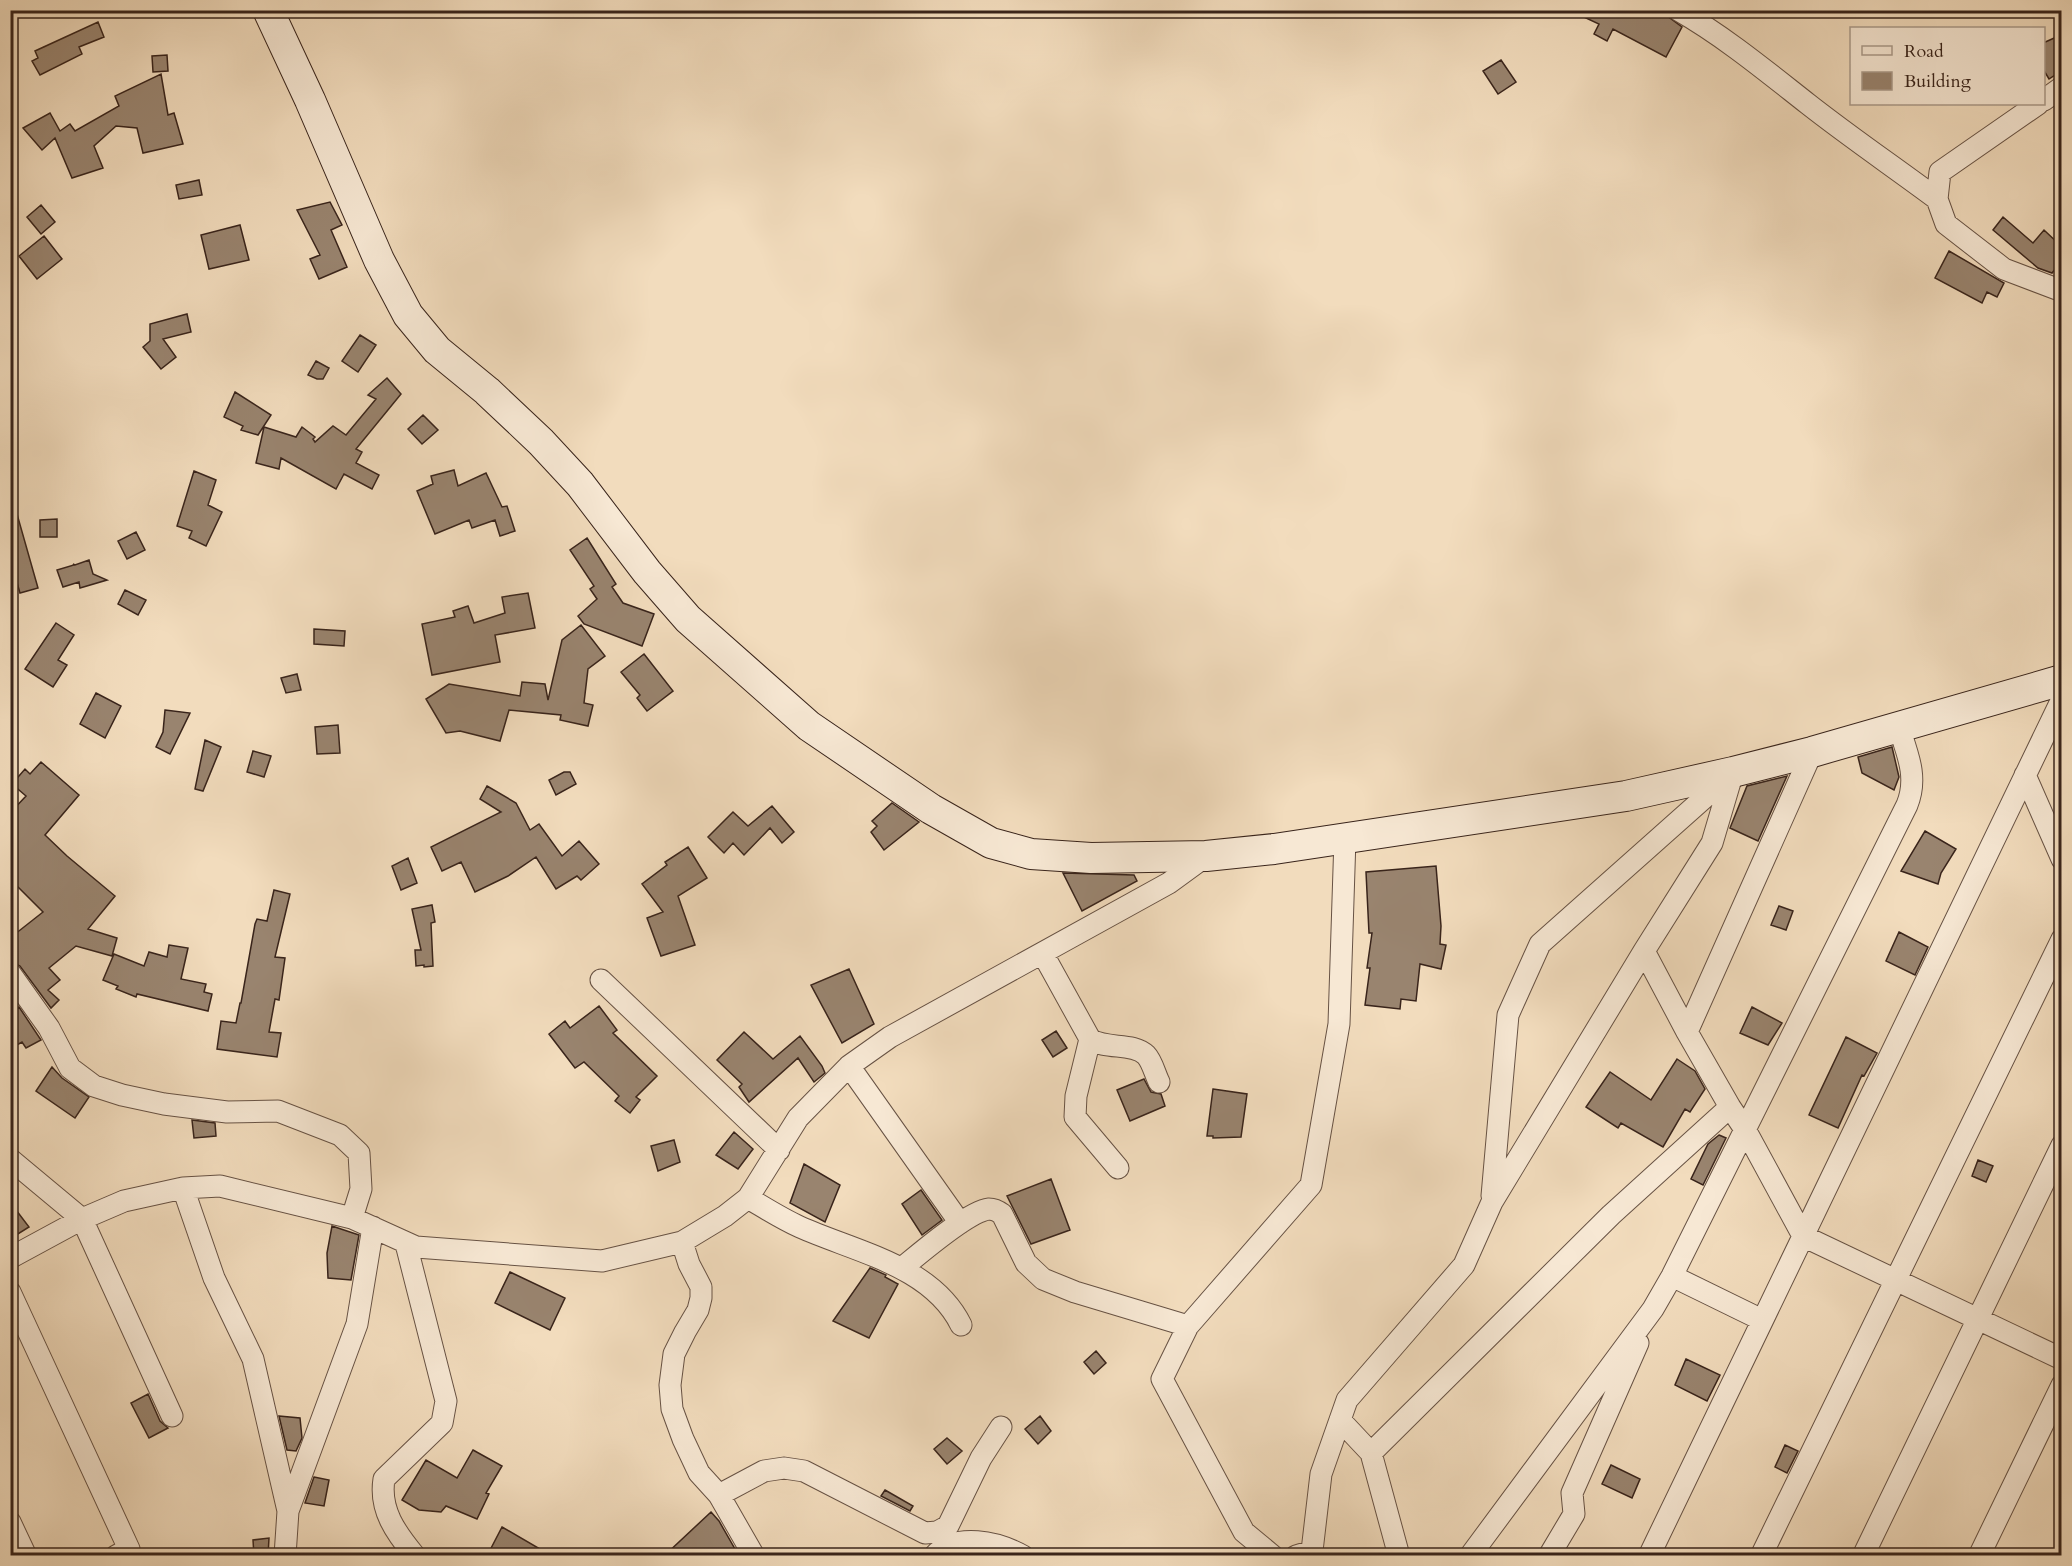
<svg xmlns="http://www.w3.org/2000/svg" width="2072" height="1566" font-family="Cardo,serif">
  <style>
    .building { fill: #99846f; stroke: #39241b; stroke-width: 1.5 }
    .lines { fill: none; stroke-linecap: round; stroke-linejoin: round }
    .street-casing { stroke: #675244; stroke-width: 23 }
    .secondary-casing { stroke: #39241b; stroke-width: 32 }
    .street { stroke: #f7e8d4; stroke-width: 21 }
    .secondary { stroke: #f7e8d4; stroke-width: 30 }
  </style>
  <rect width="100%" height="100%" fill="#f2dcbd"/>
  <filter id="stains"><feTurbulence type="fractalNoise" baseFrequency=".00333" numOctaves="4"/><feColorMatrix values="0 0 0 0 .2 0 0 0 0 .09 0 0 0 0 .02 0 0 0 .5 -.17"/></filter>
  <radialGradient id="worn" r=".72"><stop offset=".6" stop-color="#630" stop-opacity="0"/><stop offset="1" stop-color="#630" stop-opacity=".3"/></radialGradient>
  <!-- building -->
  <path class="building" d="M1569,10H1659L1682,27L1666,57L1613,29L1607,41L1594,34L1599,24Z
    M98,22L104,37L79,47L82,54L40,75L32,61L38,58L35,51Z
    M2061,35V71L2049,79L2043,69V43Z
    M167,55L168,71L153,72L152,56Z
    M1501,60L1516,82L1498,94L1483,71Z
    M161,74L168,115L174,113L183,144L143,153L137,128L116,126L94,146L103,168L72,178L55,138L42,150L23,128L50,113L60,131L70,124L75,131L119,106L115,96Z
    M199,180L202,195L179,199L176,185Z
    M330,202L342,225L331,230L347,267L319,279L310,259L320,255L297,210Z
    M41,205L55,222L41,234L27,217Z
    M2003,217L2033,243L2044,230L2061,246V262L2052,273L2038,268L1993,230Z
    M240,225L249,260L209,269L201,235Z
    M44,236L62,259L37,279L19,256Z
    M1949,251L2004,283L1997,297L1987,292L1982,303L1935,278Z
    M187,314L191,332L163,339L176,357L161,369L143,347L150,341V324Z
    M360,335L376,345L358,372L342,361Z
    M316,361L329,368L323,379H317L308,375Z
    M387,378L401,394L356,449L362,452L356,463L379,475L372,489L344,474L336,489L281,458L279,469L256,463L264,427L296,437L302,427L315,437L313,439L315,442L333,426L346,435L376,399L368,395Z
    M235,392L271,415L258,435L241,430L243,426L224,417Z
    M423,415L438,430L422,444L408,429Z
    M454,470L458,486L486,473L502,507L507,506L515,531L500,536L495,520L472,528L469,520L435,534L417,491L433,484L431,476Z
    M194,471L216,480L208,505L222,512L206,546L189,538L192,531L177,526Z
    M10,507H15L38,588L20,593L16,579L10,581Z
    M57,519V537H40V520Z
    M136,532L145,550L127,559L118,541Z
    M587,538L616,584L612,587L623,603L654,614L642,646L584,624L578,616L597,599L590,589L594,586L570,550Z
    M89,560L93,574L107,580L80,588L79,582L63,587L57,570L74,565L73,564L75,565Z
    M125,590L146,600L138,615L118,604Z
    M528,593L535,628L495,635L500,662L432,675L422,624L455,617L453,611L468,606L474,623L505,613L502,597Z
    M56,623L74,635L58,660L67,665L53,687L25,669Z
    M581,625L605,656L588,669L584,703L593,705L588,726L560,720L561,715L509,710L500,741L460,731L446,733L426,699L449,684L520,696L522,682L545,684L548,700L562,640Z
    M314,629L345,631L344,646L314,644Z
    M644,654L673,691L647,711L637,698L640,695L621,672Z
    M297,674L301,690L286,693L281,678Z
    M96,693L121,706L105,738L80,724Z
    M165,710L190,713L170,754L156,747L163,732Z
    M338,725L340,753L317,754L315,727Z
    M205,740L221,747L203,791L195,789Z
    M1892,747L1899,777L1894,790L1862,773L1858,757Z
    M253,751L271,756L264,777L247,772Z
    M41,762L79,795L45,835L67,856L115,896L88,929L117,938L112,956L76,946L49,968L60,980L48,990L59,1000L51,1008L20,966L10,961V938L43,912L10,879V813L26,796L12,784L25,769L30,774Z
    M564,772H570L576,784L556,795L549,780Z
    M1787,776L1758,841L1730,828L1747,786Z
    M487,786L516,803L530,830L539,824L562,856L579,841L599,864L581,880L577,876L556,889L536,857L508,876L475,892L461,862L442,871L431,847L501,812L480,799Z
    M892,803L919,822L884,850L871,832L877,826L872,821Z
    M772,806L794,832L782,843L770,828L744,855L733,843L724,853L708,837L733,812L748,826Z
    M1925,831L1956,849L1941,873L1938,884L1901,871Z
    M688,847L707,878L678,896L695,945L661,956L647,918L663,912L642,884L667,865L665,862Z
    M408,858L417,883L401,890L392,866Z
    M1436,866L1441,926L1440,944L1446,945L1441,969L1420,964L1416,1001L1401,999L1400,1009L1365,1005L1370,968H1367L1372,933H1369L1366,872Z
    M1063,873L1134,875L1137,881L1082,911Z
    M274,890L290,894L275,957L285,958L279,1000L275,999L269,1032L281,1033L277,1057L217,1049L221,1021L236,1023L240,1003H241L255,924L257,919L267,921Z
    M432,905L435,922L431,923L433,966L424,967V965L416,966L415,950H421L412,909Z
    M1779,906L1793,911L1786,930L1771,925Z
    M1899,932L1928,947L1915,975L1886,961Z
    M169,945L188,948L181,979L206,984L204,992L212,994L208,1011L137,994L136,997L116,989L118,986L103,980L114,954L144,966L149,952L167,957Z
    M849,969L874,1024L842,1043L811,985Z
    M599,1006L617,1030L613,1033L657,1076L636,1097L640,1100L630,1113L615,1101L619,1096L584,1062L575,1068L549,1034L565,1021L570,1028Z
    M19,1007L41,1040L26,1048L22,1042L10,1049V1012Z
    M1752,1007L1782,1023L1768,1045L1740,1033Z
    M1056,1031L1067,1048L1053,1057L1042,1040Z
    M744,1032L773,1059L800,1036L822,1066L825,1073L814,1082L798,1058L749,1102L739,1087L742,1084L717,1060Z
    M1846,1037L1877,1053L1864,1076L1862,1075L1838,1128L1809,1115Z
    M1677,1059L1695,1071L1705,1089L1690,1112L1685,1109L1663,1147L1621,1123L1618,1128L1586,1107L1610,1072L1651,1100Z
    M52,1067L62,1078L89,1097L75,1118L36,1091Z
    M1144,1079L1151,1092L1161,1094L1165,1106L1130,1121L1117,1090Z
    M1213,1089L1247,1094L1241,1137L1213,1138V1136H1207Z
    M192,1120L215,1123L216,1136L194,1138Z
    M734,1132L753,1149L738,1169L716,1155Z
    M1719,1135L1726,1138L1703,1185L1691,1179L1708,1144Z
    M674,1140L680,1162L658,1171L651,1146Z
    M1978,1160L1993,1166L1986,1182L1972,1176Z
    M804,1164L840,1185L825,1222L790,1203Z
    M1051,1179L1070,1230L1031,1244L1007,1196Z
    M921,1190L942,1220L922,1235L902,1204Z
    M10,1202L29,1227L10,1239Z
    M332,1226L359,1235L351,1280L328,1278L327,1253Z
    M870,1268L886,1275L885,1277L898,1284L869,1338L833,1321Z
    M510,1272L565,1298L550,1330L495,1303Z
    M1096,1351L1106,1363L1094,1374L1084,1362Z
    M1686,1359L1720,1375L1707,1401L1675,1385Z
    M148,1394L160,1421L168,1428L149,1438L131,1403Z
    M279,1416L300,1418L302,1438L296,1451L287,1450Z
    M1040,1416L1051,1431L1038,1444L1025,1429Z
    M947,1438L962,1451L947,1464L934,1449Z
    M1785,1445L1798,1451L1787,1473L1775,1467Z
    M473,1450L502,1466L486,1493L489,1494L477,1519L446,1506L441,1512L419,1510L402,1500L426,1460L457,1478Z
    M1611,1465L1640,1479L1632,1498L1602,1484Z
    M314,1477L329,1480L324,1506L305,1503Z
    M885,1490L913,1506L910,1511L881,1496Z
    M711,1512L719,1521L739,1556H664Z
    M502,1527L552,1556H487Z
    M269,1538L268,1556H254L253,1540Z"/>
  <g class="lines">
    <defs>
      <path id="street" d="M1678,10C1725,37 1766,71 1808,104C1850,137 1894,167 1937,199
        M2044,100L2062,87
        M2038,104L1940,172L1937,199L1946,224L2004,269L2062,291
        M2025,775L2062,859
        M1644,951L1687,1032L1730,1107L1746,1131L1803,1236L2062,1359
        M1043,954L1090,1039L1076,1096L1075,1117L1118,1168
        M10,973L49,1028L70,1068L94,1086L122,1095L164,1104L227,1112L278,1111L340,1135L359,1153L361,1189L352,1218
        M601,980L779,1150
        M1687,1032L1812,752
        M1090,1039C1106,1050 1133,1042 1146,1055C1152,1061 1155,1074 1159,1082
        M849,1066L960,1223
        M10,1159L82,1219L172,1416
        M183,1188L214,1278L253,1359L288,1511L285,1556
        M1492,1196L1508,1015L1540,944L1730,775
        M748,1198C765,1208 782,1219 800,1227C856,1252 932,1266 961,1325
        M682,1242L689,1264L701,1287V1298L698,1310L685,1332L674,1354L670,1385L672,1409L683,1439L699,1473L719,1495L754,1556
        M406,1244L446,1401L442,1423L384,1479C379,1510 396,1533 415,1556
        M10,1258L82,1219L124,1201L183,1188L220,1186L352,1218L416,1247L602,1261L682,1242L725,1216L748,1198L798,1118L849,1066L890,1037L1169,883L1206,856
        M902,1268C919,1254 969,1211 989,1209C994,1209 998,1211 1002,1214L1026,1263L1043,1279L1075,1292L1188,1326
        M1672,1276L1762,1320
        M10,1292L129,1549L116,1556
        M1340,1420L1371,1453L1399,1556
        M1371,1453L1611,1215L1730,1107
        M719,1495L764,1471L784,1468L804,1471L925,1533L937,1532L948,1526L981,1458L1001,1427
        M288,1511L357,1324L373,1227
        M10,1522L26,1556
        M934,1556C956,1532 998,1542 1023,1556
        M1273,1556L1244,1532L1162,1379L1188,1326L1311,1185L1339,1024L1345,838
        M1296,1556L1312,1551L1321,1474L1347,1400L1464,1265L1492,1202L1644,951L1712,843L1733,772
        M1470,1556L1653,1309L1672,1276L1907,805C1918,778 1908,755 1899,728
        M1549,1556L1574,1514L1572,1493L1638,1343
        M1649,1556L2062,699
        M1761,1556L2062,939
        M1863,1556L2062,1145
        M1979,1556L2062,1385"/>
      <path id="secondary" d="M268,10L310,100L379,260L408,315L437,350L487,391L541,442L580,484L647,572L688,619L809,726L931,809L991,843L1031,854L1091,858L1206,856L1274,849L1626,796L1733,772L1812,752L2062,680"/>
    </defs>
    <!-- street casing -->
    <use href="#street" class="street-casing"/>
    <!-- secondary casing -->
    <use href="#secondary" class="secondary-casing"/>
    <!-- street -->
    <use href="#street" class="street"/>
    <!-- secondary -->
    <use href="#secondary" class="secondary"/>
  </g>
  <!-- margin -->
  <rect width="2072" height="1566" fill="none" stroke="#f2dcbd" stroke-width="36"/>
  <rect x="12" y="12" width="2048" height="1542" fill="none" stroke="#39241b" stroke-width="3"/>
  <rect x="18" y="18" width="2036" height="1530" fill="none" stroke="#39241b" stroke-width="1.5"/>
  <!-- legend -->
  <rect x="1850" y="27" width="195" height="78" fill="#f7e8d4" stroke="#ab9a8a" stroke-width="1.5"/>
  <rect x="1862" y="46" width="30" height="9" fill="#f7e8d4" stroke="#ab9a8a" stroke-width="1.5"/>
  <text x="1904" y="57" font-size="18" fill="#39241b">Road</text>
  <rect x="1862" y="72" width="30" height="18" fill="#99846f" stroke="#ab9a8a" stroke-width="1.5"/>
  <text x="1904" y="87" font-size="18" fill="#39241b">Building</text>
  <rect width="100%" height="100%" filter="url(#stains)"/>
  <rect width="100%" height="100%" fill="url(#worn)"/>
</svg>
